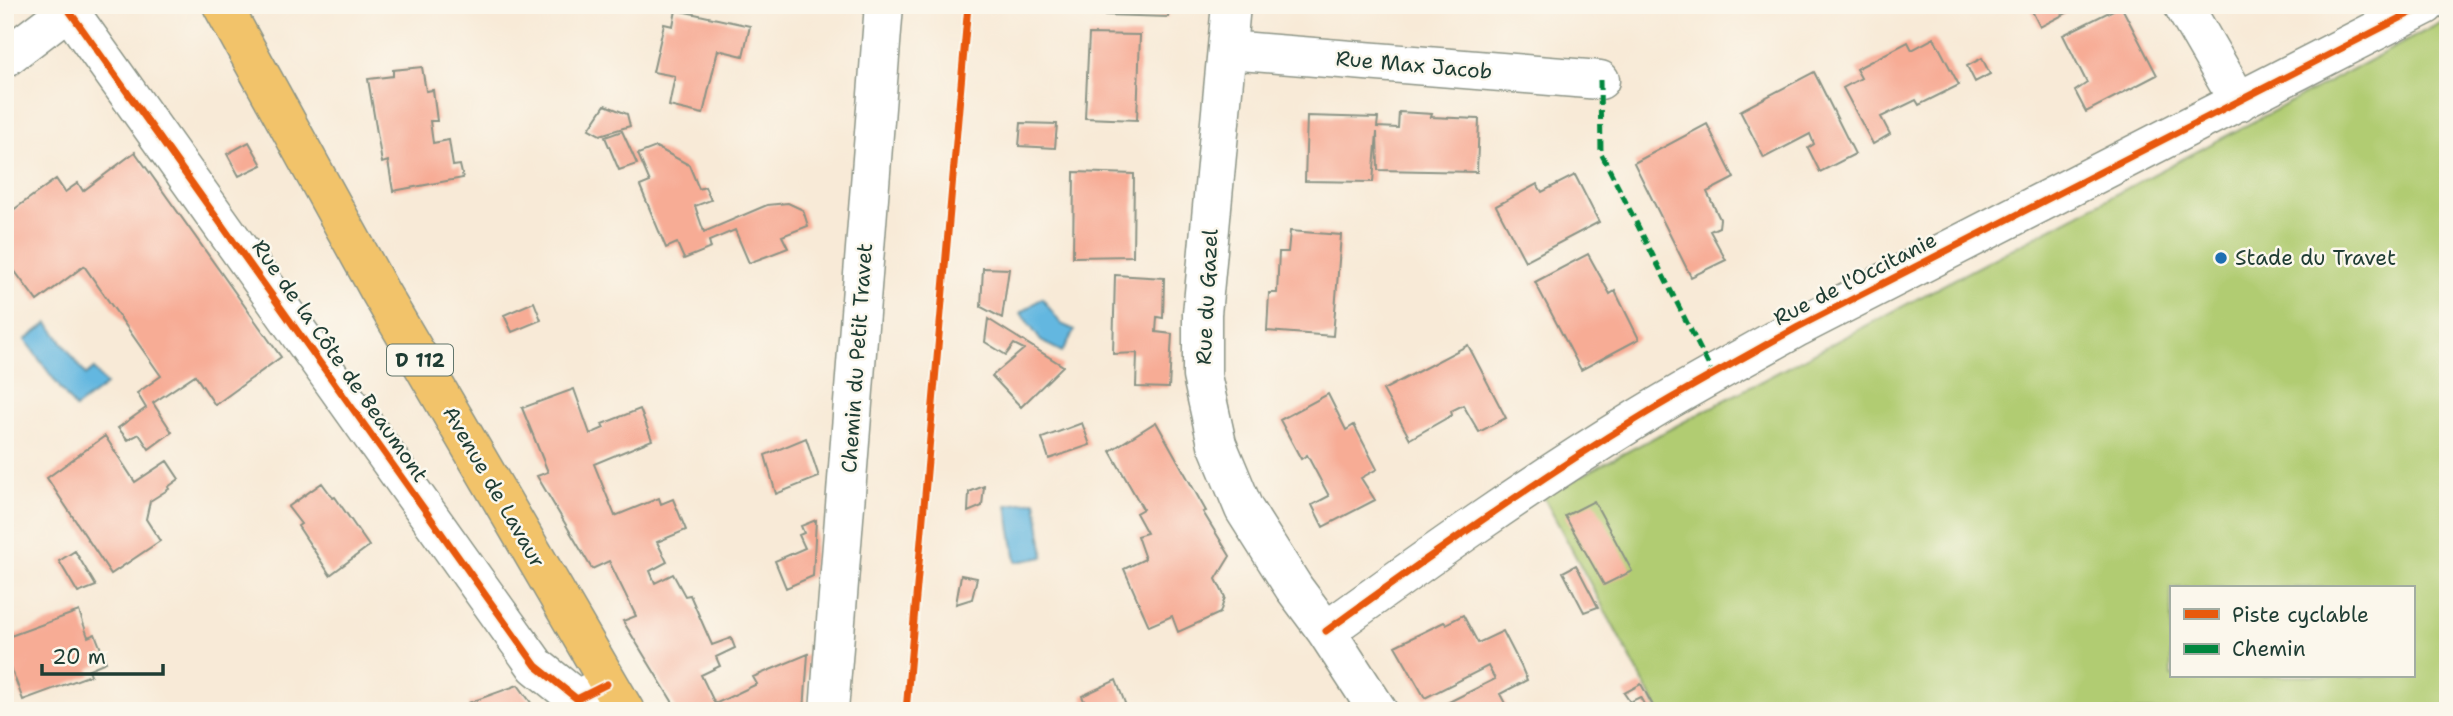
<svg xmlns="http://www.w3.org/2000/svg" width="2453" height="716" font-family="'Shantell Sans',sans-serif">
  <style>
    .green { fill: #b1cc72; stroke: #688453; stroke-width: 2; fill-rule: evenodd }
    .water { fill: #64b7e0; stroke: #427a8a; stroke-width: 2 }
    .building { fill: #f7ac95 }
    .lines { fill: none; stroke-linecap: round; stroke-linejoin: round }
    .minor-casing { stroke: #8c9486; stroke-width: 41 }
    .major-casing { stroke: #8c9486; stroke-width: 41 }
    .minor { stroke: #fff; stroke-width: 38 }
    .major { stroke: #f2c36a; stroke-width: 38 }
    .quiet { stroke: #00873e; stroke-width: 5; stroke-dasharray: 10 5; stroke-linecap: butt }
    .cycleway-casing { stroke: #fbf7ec; stroke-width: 11 }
    .cycleway { stroke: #e8590c; stroke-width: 7 }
    .poi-dot { fill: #1f6fb2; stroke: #fbf7ec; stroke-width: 2.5 }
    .labels { text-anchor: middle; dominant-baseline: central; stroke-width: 5; stroke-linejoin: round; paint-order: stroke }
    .shield { fill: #fbf7ec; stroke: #61756b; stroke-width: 2 }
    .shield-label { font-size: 19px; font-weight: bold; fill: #1f3d34 }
    .street-label { font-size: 21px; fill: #1f3d34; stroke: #fbf7ec }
    .poi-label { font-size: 21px; fill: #1f3d34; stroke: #fbf7ec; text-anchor: start }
  </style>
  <rect width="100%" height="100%" fill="#fbf7ec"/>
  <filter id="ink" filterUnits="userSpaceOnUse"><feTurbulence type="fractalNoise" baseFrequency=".0143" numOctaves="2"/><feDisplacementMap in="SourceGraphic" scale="14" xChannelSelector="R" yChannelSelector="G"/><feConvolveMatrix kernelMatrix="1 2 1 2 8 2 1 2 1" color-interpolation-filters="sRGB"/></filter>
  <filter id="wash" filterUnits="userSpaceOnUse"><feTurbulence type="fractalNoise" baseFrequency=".00686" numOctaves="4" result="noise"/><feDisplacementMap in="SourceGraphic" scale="28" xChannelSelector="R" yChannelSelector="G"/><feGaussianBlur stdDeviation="1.57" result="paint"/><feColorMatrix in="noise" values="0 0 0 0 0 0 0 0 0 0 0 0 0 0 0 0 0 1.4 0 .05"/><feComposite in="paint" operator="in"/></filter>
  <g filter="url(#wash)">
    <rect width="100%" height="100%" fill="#f8ead7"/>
    <!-- green -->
    <path class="green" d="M2448,19V711H1659L1543,496ZM2171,588H2413V676H2171Z"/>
    <!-- water -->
    <path class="water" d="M1042,298L1061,324L1075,330L1062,352L1041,341L1021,313Z
      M48,323L86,375L94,369L106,385L75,408L25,340Z
      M1036,501L1044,557L1016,562L1007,505Z"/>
    <g id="blocks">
      <!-- building -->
      <path class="building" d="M1107,5H1169L1168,17L1106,15Z
        M2035,5H2082L2040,27L2031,9L2036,7Z
        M2121,6L2157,75L2086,112L2075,91L2087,83L2063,35Z
        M676,10L750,26L743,56L718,50L703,114L669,106L675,76L653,72L664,24L673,26Z
        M1089,34L1140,35L1137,120L1085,118Z
        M1934,38L1959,85L1919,105L1916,100L1881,117L1890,134L1873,144L1843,88L1861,78L1856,69L1908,42L1912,50Z
        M1982,58L1990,74L1975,82L1967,66Z
        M422,67L426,91L433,90L437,121H430L433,143L449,140L453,166L460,165L463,178L393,191L388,161L382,163L368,79L393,76V70Z
        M1814,72L1855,154L1820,172L1808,148L1814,144L1810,134L1764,158L1740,111Z
        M605,105L627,114L630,126L600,135L589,129Z
        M1399,112L1432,114L1431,117L1479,119L1477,172L1378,170L1377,132L1373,182L1305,181L1307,116L1378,118L1377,127L1398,128Z
        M1021,123L1057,124L1055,148L1019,146Z
        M1707,124L1734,178L1707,192L1720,219L1719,227L1710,231L1726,260L1691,277L1634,163Z
        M622,131L637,164L619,170L605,137Z
        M249,142L262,165L239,176L227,154Z
        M656,147L689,165L699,189L705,187L711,200L695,206L704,232L767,205L788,203L803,210L808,226L782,236L788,248L749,263L735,230L709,241L711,248L684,259L677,243L666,248L640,186L650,182L638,154Z
        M135,152L281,357L215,405L195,375L153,403L172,432L149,449L139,434L128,440L118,428L146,408L137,393L161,376L84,266L37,301L5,258V216L56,179L65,192L78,183L83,191Z
        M1074,172L1134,174L1133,256L1073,257Z
        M1575,175L1599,222L1525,261L1496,206L1537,184L1542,192Z
        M1290,231L1341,235L1333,336L1267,331L1269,293H1277L1279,252H1288Z
        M1588,254L1610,294L1615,291L1639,339L1581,370L1535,282Z
        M983,268L1009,269L1002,318L981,307Z
        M1115,275L1164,278L1163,318L1157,317L1156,332L1172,334L1169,388L1136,387L1137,353L1113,354Z
        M534,302L541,320L512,332L504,315Z
        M988,319L1063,366L1021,407L992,376L1024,349L1014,344L1006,355L985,342Z
        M1468,345L1506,418L1479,432L1463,405L1451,411L1452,415L1410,439L1383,390Z
        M574,389L590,434L604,428L602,424L640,409L652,440L594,464L615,516L659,498L661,504L673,499L686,530L657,542L667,562L650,571L655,583L673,574L685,596L690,595L712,645L731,638L735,648L716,657L720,666L701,675L715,704L757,684L753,677L808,654L804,711H678L623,621L636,616L609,561L592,569L537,476L548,472L522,408Z
        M1328,394L1346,430L1354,425L1377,469L1361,478L1375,500L1323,527L1312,505L1329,496L1307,455L1301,459L1280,420Z
        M1156,422L1206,511L1203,512L1230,556L1216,579L1225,597L1220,613L1178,632L1172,616L1149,626L1124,569L1145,559L1137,536L1147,533L1136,513L1143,509L1110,451Z
        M1082,423L1090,445L1049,459L1042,438Z
        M105,436L135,482L167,461L179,479L168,487L169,489L150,501L146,519L160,541L111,574L47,478Z
        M806,438L819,477L776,494L765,455Z
        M322,483L333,498L335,497L369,546L330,575L298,526L301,524L288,507Z
        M984,486L982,506L968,512L969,492Z
        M1594,501L1632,571L1604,585L1565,516Z
        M816,520L813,576L786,588L775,561L805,548L799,535L804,533L801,526Z
        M5,526L13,527L7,565H5Z
        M75,551L96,586L78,593L59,561Z
        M1576,565L1598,607L1584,612L1563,572Z
        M961,575L977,578L972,599L956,604Z
        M79,611L88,637L95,634L106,662L89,669L91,675L23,700L5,651V638Z
        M1463,615L1478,643L1503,631L1521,666L1527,680L1500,694L1509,711H1443L1441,706L1495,679L1488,666L1425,698L1395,646L1444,622L1446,624Z
        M1116,680L1128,711H1063L1084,701L1082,696Z
        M1641,684L1656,711H1648L1640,697L1630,702L1624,693Z
        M518,685L537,711H471L468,703Z"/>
    </g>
  </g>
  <g filter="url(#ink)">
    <use href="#blocks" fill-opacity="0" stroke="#8c9486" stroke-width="2"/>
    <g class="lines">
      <defs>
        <path id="minor" d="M65,5L536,666L577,699L607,684
          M1231,5L1202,314V376L1217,444L1244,509L1294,588L1326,631L1378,711
          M2183,5L2239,102
          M1228,50L1600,80
          M5,58L68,10
          M1326,631C1427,558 1529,485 1635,420C1688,387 1743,358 1798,327L2426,5
          M829,711L884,5"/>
        <path id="major" d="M222,5L379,290L625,711"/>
      </defs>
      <!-- minor casing -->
      <use href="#minor" class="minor-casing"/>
      <!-- major casing -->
      <use href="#major" class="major-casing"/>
      <!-- minor -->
      <use href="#minor" class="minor"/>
      <!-- major -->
      <use href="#major" class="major"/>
      <!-- quiet -->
      <path class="quiet" d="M1600,80L1601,153L1713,374"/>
      <defs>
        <path id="cycleway" d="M65,5L536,666L577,699L607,684
          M1326,631C1427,558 1529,485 1635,420C1688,387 1743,358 1798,327L2426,5
          M906,711L968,5"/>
      </defs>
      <!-- cycleway casing -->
      <use href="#cycleway" class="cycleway-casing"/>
      <!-- cycleway -->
      <use href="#cycleway" class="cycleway"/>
    </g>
  </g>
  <!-- markers -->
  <circle class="poi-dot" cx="2221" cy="258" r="7"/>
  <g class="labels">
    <!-- shield labels -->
    <rect class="shield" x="387" y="344.5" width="66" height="31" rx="5"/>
    <g class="shield-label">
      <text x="420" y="360">D 112</text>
    </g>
    <!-- street labels -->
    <g class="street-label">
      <text transform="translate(1414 65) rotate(5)">Rue Max Jacob</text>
      <text transform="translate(1855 279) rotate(-27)">Rue de l'Occitanie</text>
      <text transform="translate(1207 297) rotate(-87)">Rue du Gazel</text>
      <text transform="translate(857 358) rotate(-86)">Chemin du Petit Travet</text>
      <text transform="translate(340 361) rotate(55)">Rue de la Côte de Beaumont</text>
      <text transform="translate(494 487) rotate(60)">Avenue de Lavaur</text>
    </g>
    <!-- poi labels -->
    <g class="poi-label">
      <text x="2235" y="258">Stade du Travet</text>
    </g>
  </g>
  <!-- margin -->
  <rect width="2453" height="716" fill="none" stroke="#fbf7ec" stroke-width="28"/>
  <!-- legend -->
  <rect x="2170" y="586" width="245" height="91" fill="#fbf7ec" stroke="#a3ada2" stroke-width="2"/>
  <rect x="2184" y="609" width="35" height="10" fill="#e8590c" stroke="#a3ada2" stroke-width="2"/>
  <text x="2232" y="622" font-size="21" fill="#1f3d34">Piste cyclable</text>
  <rect x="2184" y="644" width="35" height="10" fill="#00873e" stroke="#a3ada2" stroke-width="2"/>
  <text x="2232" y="656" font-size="21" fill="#1f3d34">Chemin</text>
  <!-- scale -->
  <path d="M42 664v10h121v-10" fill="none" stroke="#1f3d34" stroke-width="3.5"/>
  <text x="52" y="664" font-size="21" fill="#1f3d34" stroke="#fbf7ec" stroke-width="5" paint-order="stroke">20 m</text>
</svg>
